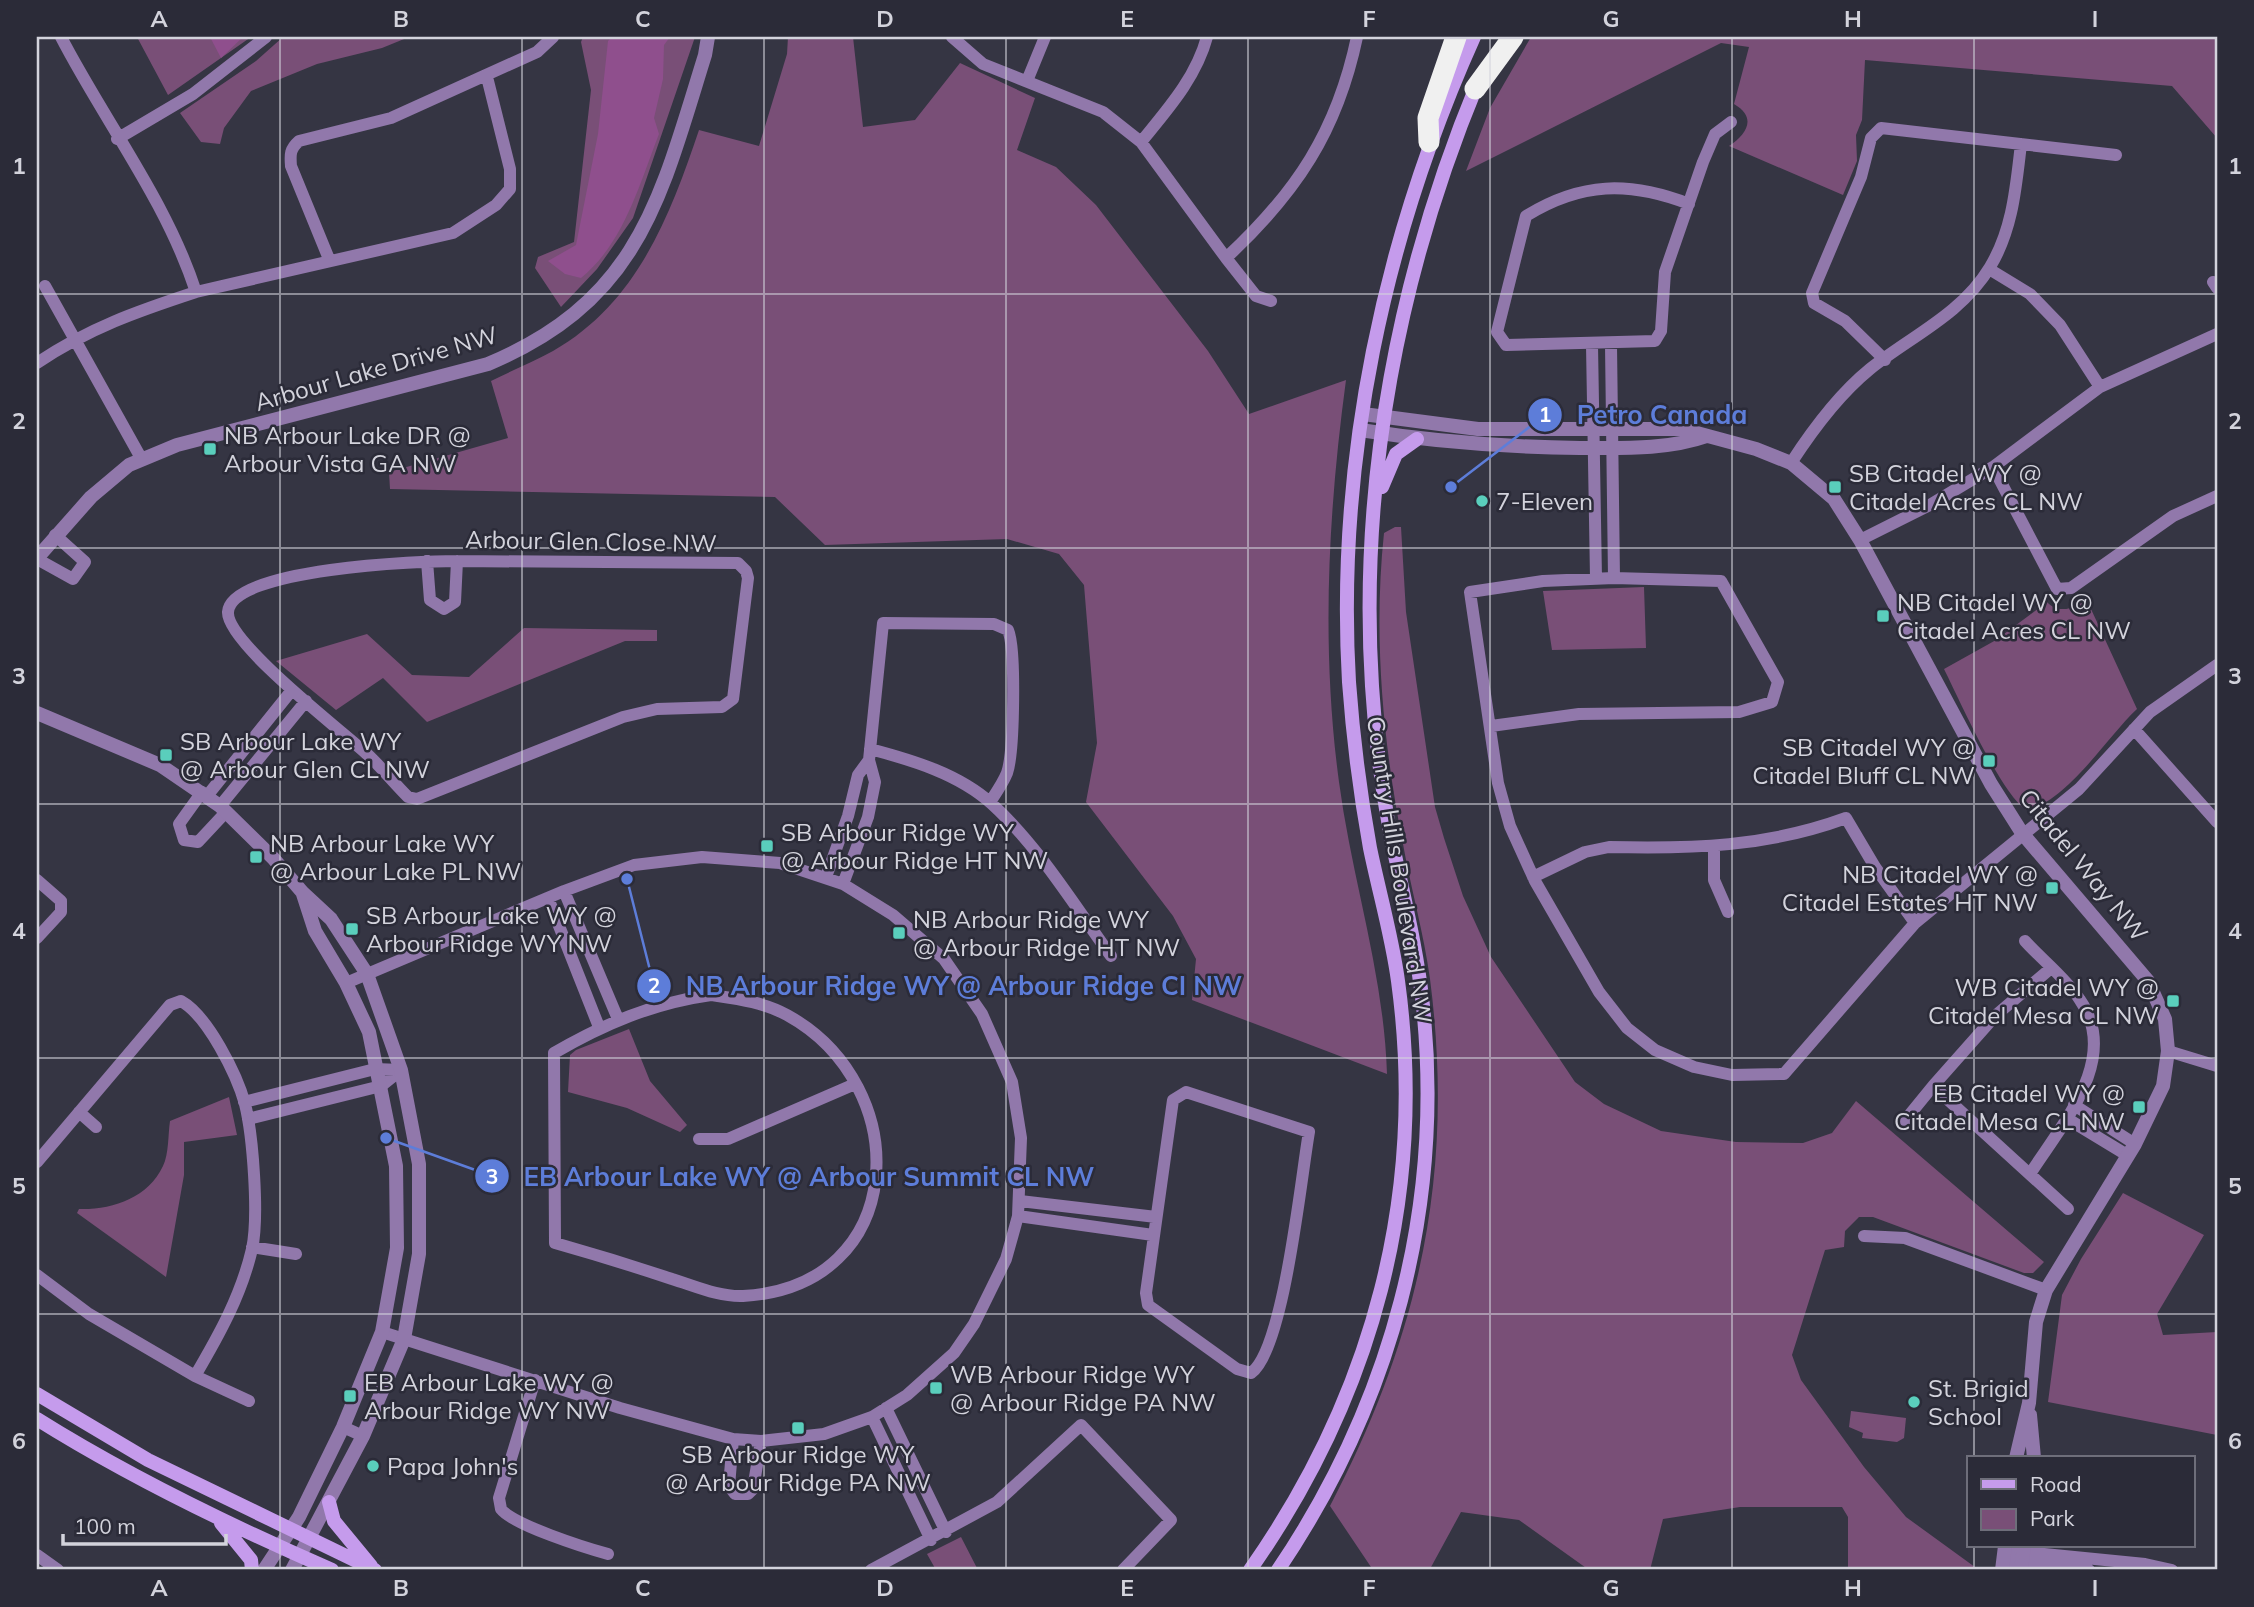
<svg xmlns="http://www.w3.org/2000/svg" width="2254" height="1607" font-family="Mulish,sans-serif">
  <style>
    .green { fill: #794f77 }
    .forest { fill: #8f4f8d }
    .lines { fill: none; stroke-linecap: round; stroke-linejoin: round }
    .minor { stroke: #9178ab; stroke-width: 12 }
    .tertiary { stroke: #9178ab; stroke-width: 14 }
    .secondary { stroke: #c59bec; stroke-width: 14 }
    .motorway { stroke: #f0f0f0; stroke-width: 21 }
    .grid { fill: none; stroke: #d3d3dc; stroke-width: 2; stroke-opacity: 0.55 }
    .poi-dot { fill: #5acebc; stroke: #2b2b38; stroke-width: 2.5 }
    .labels { text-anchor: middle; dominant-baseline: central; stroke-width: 5; stroke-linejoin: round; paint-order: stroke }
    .street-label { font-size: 24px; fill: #d3d3dc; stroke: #2b2b38 }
    .poi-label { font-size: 24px; fill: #d3d3dc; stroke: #2b2b38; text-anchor: start }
    .leader { fill: none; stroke: #5d7dd9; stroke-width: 2.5 }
    .callout-dot { fill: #5d7dd9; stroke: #2b2b38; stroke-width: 2.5 }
    .mark-label { font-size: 21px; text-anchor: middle; font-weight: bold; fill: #fff }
    .callout-label { font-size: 26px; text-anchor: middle; font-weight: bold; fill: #5d7dd9; stroke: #2b2b38; stroke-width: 5; stroke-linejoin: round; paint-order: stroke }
    .neatline { fill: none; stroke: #d3d3dc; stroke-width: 2.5 }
    .grid-label { font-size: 23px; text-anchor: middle; font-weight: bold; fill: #d3d3dc }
  </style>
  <rect width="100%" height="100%" fill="#353543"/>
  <!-- green -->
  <path class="green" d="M137,37H251L168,95Z
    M283,37H409L382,48L317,64L251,91L224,128L220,144L201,142L180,113L256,61Z
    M583,37H695L633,218L597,269L561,307L535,268L538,257L574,242L591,90L581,42Z
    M788,37H853L863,127L915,120L960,63L1035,98L1017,150L1056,167L1096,205L1208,351L1249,414L1346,380C1328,513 1321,648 1339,782C1352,880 1384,974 1387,1074L1192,1000L1196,959L1173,916L1086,802L1097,743L1084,585L1059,554L1007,539L825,545L775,497L390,489L389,472L508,438L491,381C511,371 533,362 553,351C637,303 670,216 699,130L759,146L787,54Z
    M1531,37H2217V138L2172,86L1865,60L1862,120L1856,135L1857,161L1843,195L1729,146C1746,135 1758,118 1734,104L1749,47L1721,43L1466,171L1490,108Z
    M1395,527H1401L1406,612L1435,807L1444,838L1463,896L1491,957L1575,1082L1604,1104L1661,1131L1736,1142L1803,1143L1832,1133L1856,1101L2044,1262L2033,1273H2024L1873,1217H1859L1845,1231L1844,1247L1825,1250L1792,1355L1801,1380L1864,1467L1906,1517L1979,1570H1848V1517L1842,1507H1740L1663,1519L1650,1570H1589L1519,1520L1461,1512L1430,1569L1373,1570L1330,1506C1420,1334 1455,1172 1430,979C1424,934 1411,889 1403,844C1383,743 1373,637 1384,533Z
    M1644,587L1646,648L1552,650L1543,591Z
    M2085,596L2137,709C2107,737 2066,803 2026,810C2000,792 1960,701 1944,669L1996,640L2047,602C2058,614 2077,610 2085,596Z
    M524,628L657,630V641H625L427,722L383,678L336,710L276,661L367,634L412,675L469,677Z
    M629,1029L650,1081L687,1125L680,1132L627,1108L568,1092L570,1055L576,1050Z
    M229,1097L237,1135L184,1142V1175L166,1277L77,1213L79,1209C112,1210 148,1198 163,1166C169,1154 168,1134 170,1121Z
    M2123,1193L2204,1235L2157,1314L2163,1335L2217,1332V1435L2048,1402L2062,1295L2081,1259Z
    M1851,1411L1906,1418L1904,1438L1897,1442L1862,1438L1863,1433L1849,1427Z
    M961,1537L978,1570H936L927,1554Z"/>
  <!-- forest -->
  <path class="forest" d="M210,37H243L221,58Z
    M612,37H670L664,45L663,79L654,118L659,134C639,185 624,243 581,278L565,274L548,261L576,245L598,134L608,41Z"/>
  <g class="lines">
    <!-- minor -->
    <path class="minor" d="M952,37L983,64L1103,112L1141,142C1167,110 1196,78 1207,37
      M1027,81L1045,37
      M117,139L193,94L266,37
      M1141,142L1226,258C1296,193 1337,132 1357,37
      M1689,204C1629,181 1581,182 1526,216L1497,332L1506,345L1655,341L1661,331L1665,272L1703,162L1715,134L1731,122
      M1226,258L1256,296L1271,301
      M329,259L291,166C290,154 290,149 299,141L391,118L537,52L553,37
      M1989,269L2030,294L2060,325L2100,387
      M2213,282L2217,288
      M45,286L141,458
      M196,292L453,233L496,205L510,189V169L487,77
      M1592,345L1596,578
      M1611,345L1614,578
      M1885,360L1845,321L1814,303L1812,293L1861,177L1871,138L1881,128L2116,155
      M37,363C89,328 138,311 196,292C166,200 105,122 61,37
      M1791,463C1813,429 1838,395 1870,369C1911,336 1961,315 1990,267C2013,229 2016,186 2021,144
      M1993,467L2057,589L2071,588L2173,516L2217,496
      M1860,540L1930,505L1993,467L2100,387L2217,334
      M37,559L73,579L85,562L55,535
      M427,561L430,600L444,609L455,602L457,561
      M457,561L738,563L746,571L748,578L733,699L722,707L657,709L623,717L417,799L408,797C394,783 382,768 367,754C342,731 226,642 228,612C231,568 422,561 457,561Z
      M1491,726L1579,714L1739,712L1772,702L1778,682L1721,581L1614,578L1543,581L1470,592L1498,783L1510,826L1535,881L1599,992L1627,1028L1655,1050L1694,1067L1732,1075L1784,1074L1915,923L2079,789L2150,712L2217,665
      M2134,729L2217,822
      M870,749C912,760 959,774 992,804C1039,847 1074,905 1111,956
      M202,792L179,824L184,840L198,842L226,812
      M207,796L292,690
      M220,806L306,701
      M1714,847V880L1728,912
      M826,877L848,816L858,775L869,760
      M1533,877L1585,852L1609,847C1692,849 1767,847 1846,818L1875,867L1915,923
      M37,880L61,901V912L37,938
      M843,884L868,817L875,782L869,760L883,623L994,624L1008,630C1016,649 1014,753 1007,773C1003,783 996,793 990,802
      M564,891L618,1019
      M548,898L599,1027
      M2025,941C2042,960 2066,978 2080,1000C2121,1059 2062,1124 2030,1174
      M2050,969L1995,1016L1933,1086L2068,1209
      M346,983L564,891L634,865L702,857L780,863L843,884L893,915L944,959L982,1014L1012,1082L1021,1138L1018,1216L1006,1259L974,1324L954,1353L907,1395L872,1417L824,1434L761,1441L733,1439L620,1408L382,1332
      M711,995C738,999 763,1002 787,1015C916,1086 909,1287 743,1296C719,1297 695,1286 672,1279C633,1266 594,1254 555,1243L554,1053C604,1024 653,1003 711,995Z
      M2168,1051L2217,1066
      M1186,1092L1309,1132C1301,1177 1284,1350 1251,1373L1237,1369L1148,1305L1146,1293L1173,1100Z
      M244,1102L375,1069L401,1070
      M2074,1105L2135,1144
      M79,1112L96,1127
      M2066,1118L2127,1155
      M248,1119L381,1086L401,1070
      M1902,1124L1933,1086
      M699,1139H728L855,1084
      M37,1162L170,1005L181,1001C208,1016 237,1075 245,1104C253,1136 259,1217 252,1249C241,1296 219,1335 195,1376L89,1314L37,1275
      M1020,1201L1156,1217
      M1018,1216L1153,1235
      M1864,1236L1905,1238L2046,1290
      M252,1247L296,1254
      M195,1376L249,1401
      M535,1380L499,1498L501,1509C513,1525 586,1548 608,1554
      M886,1408L946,1532
      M872,1417L931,1540
      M343,1427L363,1436
      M733,1439L729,1486L735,1494H748L753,1489L761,1441
      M2005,1550L2145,1564L2172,1570
      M37,1555L58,1570
      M2004,1562L2089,1570
      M871,1570L997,1502L1081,1425L1171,1520L1123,1570"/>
    <!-- tertiary -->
    <path class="tertiary" d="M1363,414L1478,429H1682L1756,449L1791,463L1834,499L1860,540L1991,784L2022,833L2148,981L2165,1019L2168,1051L2163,1086L2135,1144L2046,1290L2036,1322L2029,1403L2016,1458
      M1360,430C1435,442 1504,447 1580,448C1622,448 1667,450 1707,436
      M37,558L91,497L129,465L177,445L488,364C640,300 660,199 705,55L708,37
      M37,713L160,765L220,806L273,858L303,893L331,919L367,974L401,1070L419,1164V1254L404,1339L363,1436L292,1570
      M2030,1415L2034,1458
      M264,1570L299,1517L343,1427L382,1332L397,1248L396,1166L369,1032L346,983L315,931L303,894
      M2002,1570L2005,1546
      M2021,1570L2024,1546"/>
    <!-- secondary -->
    <path class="secondary" d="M1382,487L1396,454L1417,439
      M37,1394L148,1460L375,1570
      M37,1419C131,1478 231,1526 332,1570
      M329,1502L334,1521L371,1566
      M221,1523L251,1560L252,1570
      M1250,1570C1373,1395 1427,1194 1398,981C1392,936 1379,892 1370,848C1360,793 1353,737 1349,682C1336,461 1384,237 1474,37
      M1278,1570C1391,1403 1444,1208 1423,1006C1417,947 1402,890 1390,832C1381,784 1375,735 1372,686C1359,480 1399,272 1478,82"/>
    <!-- motorway -->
    <path class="motorway" d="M1475,89L1513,37
      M1429,142L1428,118L1456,37"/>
  </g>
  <!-- grid -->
  <path class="grid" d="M280,37V1570M522,37V1570M764,37V1570M1006,37V1570M1248,37V1570M1490,37V1570M1732,37V1570M1974,37V1458M37,294H2217M37,548H2217M37,804H2217M37,1058H2217M37,1314H2217M1974,1546V1570"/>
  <!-- markers -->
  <g class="poi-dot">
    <rect x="203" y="442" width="14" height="14" rx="3.5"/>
    <rect x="1828" y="480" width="14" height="14" rx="3.5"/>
    <circle cx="1482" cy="501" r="7"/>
    <rect x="1876" y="609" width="14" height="14" rx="3.5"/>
    <rect x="159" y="748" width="14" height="14" rx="3.5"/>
    <rect x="1982" y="754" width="14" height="14" rx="3.5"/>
    <rect x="760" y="839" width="14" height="14" rx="3.5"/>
    <rect x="249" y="850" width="14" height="14" rx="3.5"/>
    <rect x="2045" y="881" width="14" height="14" rx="3.5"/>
    <rect x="345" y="922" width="14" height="14" rx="3.5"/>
    <rect x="892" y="926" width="14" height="14" rx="3.5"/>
    <rect x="2166" y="994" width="14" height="14" rx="3.5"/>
    <rect x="2132" y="1100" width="14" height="14" rx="3.5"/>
    <rect x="929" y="1381" width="14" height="14" rx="3.5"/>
    <rect x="343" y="1389" width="14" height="14" rx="3.5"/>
    <circle cx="1914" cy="1402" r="7"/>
    <rect x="791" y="1421" width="14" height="14" rx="3.5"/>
    <circle cx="373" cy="1466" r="7"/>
  </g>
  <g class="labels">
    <!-- street labels -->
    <g class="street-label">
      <text transform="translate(376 368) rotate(-16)">Arbour Lake Drive NW</text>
      <text transform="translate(591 541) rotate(1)">Arbour Glen Close NW</text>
      <text transform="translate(2084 865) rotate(51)">Citadel Way NW</text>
      <text transform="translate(1400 870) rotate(81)">Country Hills Boulevard NW</text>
    </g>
    <!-- poi labels -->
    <g class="poi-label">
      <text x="224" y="435">NB Arbour Lake DR @<tspan x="224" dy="28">Arbour Vista GA NW</tspan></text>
      <text x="1849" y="473">SB Citadel WY @<tspan x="1849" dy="28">Citadel Acres CL NW</tspan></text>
      <text x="1496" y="501">7-Eleven</text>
      <text x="1897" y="602">NB Citadel WY @<tspan x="1897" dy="28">Citadel Acres CL NW</tspan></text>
      <text x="180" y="741">SB Arbour Lake WY<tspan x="180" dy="28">@ Arbour Glen CL NW</tspan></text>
      <text x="1975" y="747" text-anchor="end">SB Citadel WY @<tspan x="1975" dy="28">Citadel Bluff CL NW</tspan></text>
      <text x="781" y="832">SB Arbour Ridge WY<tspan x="781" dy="28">@ Arbour Ridge HT NW</tspan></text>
      <text x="270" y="843">NB Arbour Lake WY<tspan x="270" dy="28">@ Arbour Lake PL NW</tspan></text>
      <text x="2038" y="874" text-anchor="end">NB Citadel WY @<tspan x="2038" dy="28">Citadel Estates HT NW</tspan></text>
      <text x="366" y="915">SB Arbour Lake WY @<tspan x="366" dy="28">Arbour Ridge WY NW</tspan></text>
      <text x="913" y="919">NB Arbour Ridge WY<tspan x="913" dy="28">@ Arbour Ridge HT NW</tspan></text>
      <text x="2159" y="987" text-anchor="end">WB Citadel WY @<tspan x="2159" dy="28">Citadel Mesa CL NW</tspan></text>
      <text x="2125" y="1093" text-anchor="end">EB Citadel WY @<tspan x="2125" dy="28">Citadel Mesa CL NW</tspan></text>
      <text x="950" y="1374">WB Arbour Ridge WY<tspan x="950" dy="28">@ Arbour Ridge PA NW</tspan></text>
      <text x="364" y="1382">EB Arbour Lake WY @<tspan x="364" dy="28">Arbour Ridge WY NW</tspan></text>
      <text x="1928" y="1388">St. Brigid<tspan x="1928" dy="28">School</tspan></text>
      <text x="798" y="1454" text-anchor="middle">SB Arbour Ridge WY<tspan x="798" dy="28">@ Arbour Ridge PA NW</tspan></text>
      <text x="387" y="1466">Papa John's</text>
    </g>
  </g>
  <!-- callouts -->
  <path class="leader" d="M1451 487L1545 415M627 879L654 986M386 1138L492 1176"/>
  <g class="callout-dot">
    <circle cx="1451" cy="487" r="7"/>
    <circle cx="627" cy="879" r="7"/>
    <circle cx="386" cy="1138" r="7"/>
    <circle cx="1545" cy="415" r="18"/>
    <circle cx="654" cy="986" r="18"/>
    <circle cx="492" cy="1176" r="18"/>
  </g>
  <g class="mark-label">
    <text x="1545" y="422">1</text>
    <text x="654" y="993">2</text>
    <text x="492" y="1184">3</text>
  </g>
  <g class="callout-label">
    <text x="1662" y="424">Petro Canada</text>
    <text x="964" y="995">NB Arbour Ridge WY @ Arbour Ridge CI NW</text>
    <text x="809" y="1186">EB Arbour Lake WY @ Arbour Summit CL NW</text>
  </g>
  <!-- border -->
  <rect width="2254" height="1607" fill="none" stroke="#2b2b38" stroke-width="77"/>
  <!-- legend -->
  <rect x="1967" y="1456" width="228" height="91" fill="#2b2b38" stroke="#6e6e7a" stroke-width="2"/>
  <rect x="1981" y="1479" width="35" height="10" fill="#c59bec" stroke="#6e6e7a" stroke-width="2"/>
  <text x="2030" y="1492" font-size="21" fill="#d3d3dc">Road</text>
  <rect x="1981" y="1509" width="35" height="21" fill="#794f77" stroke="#6e6e7a" stroke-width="2"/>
  <text x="2030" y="1526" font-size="21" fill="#d3d3dc">Park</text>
  <!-- scale -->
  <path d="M63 1534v10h163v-10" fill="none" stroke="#d3d3dc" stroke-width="3.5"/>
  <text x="74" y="1534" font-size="21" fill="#d3d3dc" stroke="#2b2b38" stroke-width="5" paint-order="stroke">100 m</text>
  <rect x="38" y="38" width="2178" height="1530" class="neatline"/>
  <g class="grid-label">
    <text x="159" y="27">A</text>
    <text x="401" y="27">B</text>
    <text x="643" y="27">C</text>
    <text x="885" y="27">D</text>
    <text x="1127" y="27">E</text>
    <text x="1369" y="27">F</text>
    <text x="1611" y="27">G</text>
    <text x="1853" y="27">H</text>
    <text x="2095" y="27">I</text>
    <text x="19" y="174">1</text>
    <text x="2235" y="174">1</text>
    <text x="19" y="429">2</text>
    <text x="2235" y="429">2</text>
    <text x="19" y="684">3</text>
    <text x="2235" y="684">3</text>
    <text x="19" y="939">4</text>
    <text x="2235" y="939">4</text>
    <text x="19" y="1194">5</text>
    <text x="2235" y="1194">5</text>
    <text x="19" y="1449">6</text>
    <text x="2235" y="1449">6</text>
    <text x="159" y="1596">A</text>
    <text x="401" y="1596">B</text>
    <text x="643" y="1596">C</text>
    <text x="885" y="1596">D</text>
    <text x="1127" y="1596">E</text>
    <text x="1369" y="1596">F</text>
    <text x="1611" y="1596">G</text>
    <text x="1853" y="1596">H</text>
    <text x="2095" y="1596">I</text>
  </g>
</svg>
